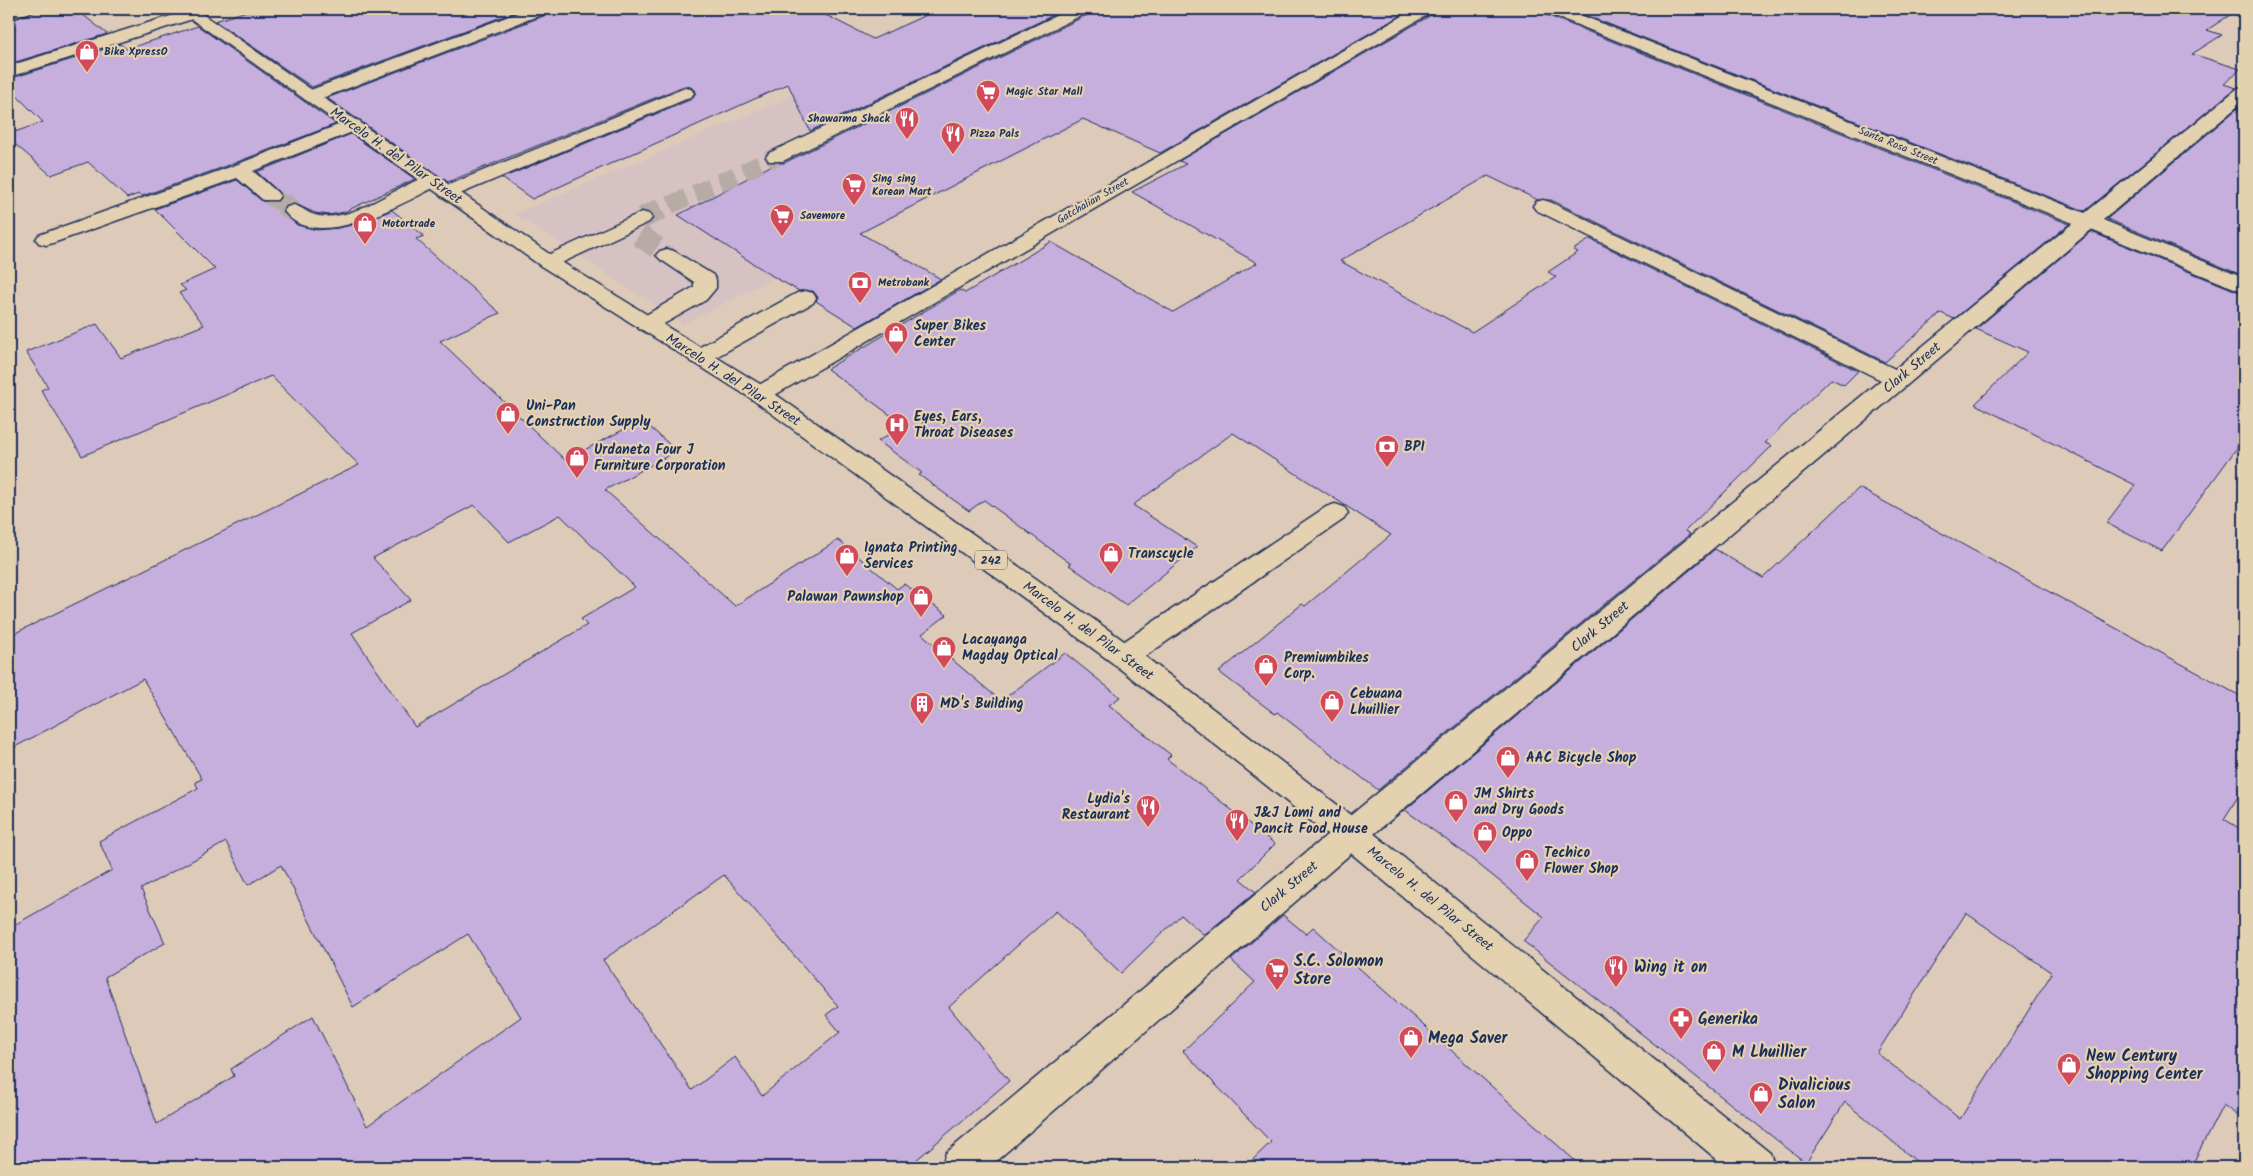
<svg xmlns="http://www.w3.org/2000/svg" width="2253" height="1176" font-family="Kalam,sans-serif">
  <style>
    .built { fill: #d7c2c3 }
    .building { fill: #c6aedd; stroke: #1b2f5e; fill-rule: evenodd }
    .lines { fill: none; stroke-linecap: round; stroke-linejoin: round }
    .minor-tunnel-far1 { stroke: #b7aba6; stroke-width: 18; stroke-dasharray: 18 9; stroke-linecap: butt }
    .minor-tunnel { stroke: #b7aba6; stroke-width: 22; stroke-dasharray: 22 11; stroke-linecap: butt }
    .minor-casing { stroke: #1b2f5e; stroke-width: 3 }
    .major-casing { stroke: #1b2f5e; stroke-width: 3 }
    .minor { fill: #e4d1af; fill-rule: evenodd }
    .major { fill: #e4d1af; fill-rule: evenodd }
    .labels { text-anchor: middle; dominant-baseline: central; stroke-width: 4.5; stroke-linejoin: round; paint-order: stroke }
    .far-poi-label { font-size: 11px; font-weight: bold; fill: #1b2f5e; stroke: #e4d1af; text-anchor: start }
    .far-street-label { font-size: 11px; fill: #1b2f5e; stroke: #e4d1af }
    .shield { fill: #e4d1af; stroke: #576076; stroke-width: 1 }
    .shield-label { font-size: 12px; font-weight: bold; fill: #1b2f5e }
    .street-label { font-size: 14px; fill: #1b2f5e; stroke: #e4d1af }
    .poi-label { font-size: 14px; font-weight: bold; fill: #1b2f5e; stroke: #e4d1af; text-anchor: start }
    .near-poi-label { font-size: 16px; font-weight: bold; fill: #1b2f5e; stroke: #e4d1af; text-anchor: start }
  </style>
  <rect width="100%" height="100%" fill="#decab8"/>
  <filter id="ink" filterUnits="userSpaceOnUse"><feTurbulence type="fractalNoise" baseFrequency=".02" numOctaves="2"/><feDisplacementMap in="SourceGraphic" scale="10" xChannelSelector="R" yChannelSelector="G"/><feConvolveMatrix kernelMatrix="1 2 1 2 8 2 1 2 1" color-interpolation-filters="sRGB"/></filter>
  <g filter="url(#ink)">
    <!-- built -->
    <path class="built" d="M996,9H1307L683,324L515,214Z"/>
    <!-- building -->
    <path class="building" d="M43,9H76L107,34L9,64V21Z
      M253,9H523L312,87L215,21Z
      M552,9H814L873,39L939,9H1066L810,131L788,84L532,199L502,178L692,99L696,92L691,87L684,86L448,182L327,98L549,14Z
      M1092,9H1412L1160,153L1083,119L860,233L941,279L857,327L816,301L818,297L813,291H799L774,277L678,215L776,163H784L1089,14Z
      M1436,9H1541L1544,14L2069,224L1954,319L1941,313L1885,362L1551,200H1538L1488,176L1340,261L1472,332L1556,277L1548,272L1578,252L1573,250L1590,239L1858,371L1844,385L1831,379L1765,443L1772,446L1685,531L1690,534L1378,790L1277,712L1275,714L1219,672L1302,604L1305,606L1391,535L1233,433L1133,505L1197,547L1126,605L1069,565L1071,564L984,500L969,511L919,475L922,473L878,441L904,425L827,369L960,290L965,293L1051,242L1173,312L1257,263L1132,192L1186,164L1179,161L1433,14Z
      M1570,9H2239L2207,30L2222,35L2192,54L2240,69L2224,84L2236,88L2085,211Z
      M198,26L336,124L232,164L142,196L139,194L127,198L88,162L51,175L9,139V134L43,122L9,88V79L120,44L127,49Z
      M2244,103V276L2107,219Z
      M351,134L415,179L344,212L329,215L315,213L293,203L286,206L283,212L297,225L317,230L338,228L361,223L392,210L424,236L416,239L500,313L440,341L565,460L642,420L677,451L605,490L735,606L838,540L897,589L904,584L947,615L922,634L1001,701L1065,653L1120,697L1109,705L1171,755L1167,759L1275,844L1240,879L1256,892L1204,935L1181,915L1121,973L1056,911L949,1007L1009,1081L908,1167H9V928L112,870L99,841L198,788L195,782L202,779L143,679L9,750V636L359,465L271,376L82,456L41,390L48,387L26,352L97,324L121,358L204,325L179,293L186,290L180,285L215,269L155,209L237,180L262,201L277,202L282,195L257,172ZM474,505L509,542L560,515L635,587L581,619L587,625L415,727L352,633L411,600L373,558ZM226,842L248,885L281,865L353,1007L468,934L521,1017L367,1126L313,1016L231,1069L234,1076L157,1124L105,977L165,943L141,889ZM724,875L838,1006L826,1015L840,1032L762,1096L735,1057L692,1090L603,960Z
      M2091,232L2244,294V438L2162,551L2106,523L2135,485L1975,404L2028,352L1976,329Z
      M1859,488L2244,698V787L2224,819L2244,831V1120L2223,1105L2191,1167H1923L1845,1102L1806,1163L1523,941L1544,917L1463,852L1405,810L1715,549L1763,578ZM1966,913L2052,973L1960,1119L1877,1053Z
      M1283,915L1306,934L1313,927L1582,1167H1245L1271,1142L1183,1051L1255,982L1231,960Z"/>
    <g class="lines">
      <!-- minor-tunnel-far1 -->
      <path class="minor-tunnel-far1" d="M270,196L285,205
        M670,205L776,157"/>
      <!-- minor-tunnel -->
      <path class="minor-tunnel" d="M283,204L294,211
        M642,218L672,204
        M639,235L667,255"/>
      <defs>
        <path id="minor" d="M9,9H33L31,12L9,19Z
          M193,9L199,11L201,14L199,17L9,77V66Z
          M528,9H550L548,12L317,100H305L302,96L305,92Z
          M1070,9H1090L1088,12L783,161H769L766,157L769,153Z
          M1415,9H1434L1432,12L768,399L760,402L752,399L748,394L752,389Z
          M1543,9H1565L2085,213L2238,88L2244,87V101L2103,220L2244,278V292L2091,230L1362,844L989,1167H941L946,1153L1340,824L1881,380L1536,210L1533,206L1536,202L1543,200L1550,202L1895,369L2073,223L1545,12Z
          M685,88L691,89L694,93L691,97L455,196H441L438,192L441,188Z
          M353,119L360,121L362,125L360,129L253,171L277,192L280,196L277,200H263L237,178L53,243L46,245L39,243L36,239L39,235L233,166Z
          M432,175L439,177L442,181L439,185C405,202 315,255 284,211L287,207L294,205C302,207 307,213 315,215C352,225 397,184 432,175Z
          M642,212L649,214L652,218L649,222L555,266L548,268L541,266L537,262L541,258Z
          M667,249L674,251L713,275L716,280V288L706,300L655,329L647,331L639,329L636,324L639,319L694,287V282L660,259L656,255L660,251Z
          M805,291L813,293L816,298L813,303L707,362L699,364L691,362L687,357L691,352L797,293Z
          M1335,504L1344,507L1348,513L1344,519L1134,664L1124,667L1114,664L1110,656L1114,648L1326,507Z"/>
        <path id="major" d="M177,9H195L555,258L768,389L1134,648L1362,824L1770,1153L1775,1167H1726L1340,844L1114,664L752,399L541,266Z"/>
      </defs>
      <!-- minor casing -->
      <use href="#minor" class="minor-casing"/>
      <!-- major casing -->
      <use href="#major" class="major-casing"/>
      <!-- minor -->
      <use href="#minor" class="minor"/>
      <!-- major -->
      <use href="#major" class="major"/>
    </g>
  </g>
  <!-- icons -->
  <defs>
    <symbol id="shop-pin" viewBox="-11 -11 22 30"><path d="M0 17L-7.5 6A9.5 9.5 0 1 1 7.5 6Z" fill="#d1495b" stroke="#e4d1af"/><path d="M-5-2.5h2.3a2.7 3.5 0 0 1 5.4 0H5L5.5 6h-11ZM-1.5-2.5h3a1.5 2.3 0 0 0-3 0Z" fill="#fff"/></symbol>
    <symbol id="supermarket-pin" viewBox="-11 -11 22 30"><path d="M0 17L-7.5 6A9.5 9.5 0 1 1 7.5 6Z" fill="#d1495b" stroke="#e4d1af"/><path d="M-6-5.5h2.5l.6 2H6L4.5 2H-2.5L-4.4-4H-6ZM-1.5 3.2a1.3 1.3 0 1 0 .1 0ZM3 3.2a1.3 1.3 0 1 0 .1 0Z" fill="#fff"/></symbol>
    <symbol id="restaurant-pin" viewBox="-11 -11 22 30"><path d="M0 17L-7.5 6A9.5 9.5 0 1 1 7.5 6Z" fill="#d1495b" stroke="#e4d1af"/><path d="M-5-6h1v4h1v-4h1v4h1v-4h1v5L-1.5 .5V6h-2V.5L-5-1ZM5-6V6H3V1.5H1.5Q1.5-4 5-6Z" fill="#fff"/></symbol>
    <symbol id="bank-pin" viewBox="-11 -11 22 30"><path d="M0 17L-7.5 6A9.5 9.5 0 1 1 7.5 6Z" fill="#d1495b" stroke="#e4d1af"/><path d="M-6-4H6V4H-6ZM0-2.3a2.3 2.3 0 1 0 0 4.6a2.3 2.3 0 1 0 0-4.6Z" fill="#fff"/></symbol>
    <symbol id="hospital-pin" viewBox="-11 -11 22 30"><path d="M0 17L-7.5 6A9.5 9.5 0 1 1 7.5 6Z" fill="#d1495b" stroke="#e4d1af"/><path d="M-5-5h3v3.5h4V-5h3V5h-3V1.5h-4V5h-3Z" fill="#fff"/></symbol>
    <symbol id="building-pin" viewBox="-11 -11 22 30"><path d="M0 17L-7.5 6A9.5 9.5 0 1 1 7.5 6Z" fill="#d1495b" stroke="#e4d1af"/><path d="M-4-6H4V6H1V3H-1V6H-4ZM-2.5-4.3h1.7v1.8h-1.7ZM.8-4.3h1.7v1.8H.8ZM-2.5-1h1.7V.8h-1.7ZM.8-1h1.7V.8H.8Z" fill="#fff"/></symbol>
    <symbol id="pharmacy-pin" viewBox="-11 -11 22 30"><path d="M0 17L-7.5 6A9.5 9.5 0 1 1 7.5 6Z" fill="#d1495b" stroke="#e4d1af"/><path d="M-2-6h4v4h4v4h-4v4h-4v-4h-4v-4h4Z" fill="#fff"/></symbol>
  </defs>
  <g fill-rule="evenodd">
    <use href="#shop-pin" x="73" y="38" width="28" height="38"/>
    <use href="#supermarket-pin" x="974" y="78" width="28" height="38"/>
    <use href="#restaurant-pin" x="893" y="105" width="28" height="38"/>
    <use href="#restaurant-pin" x="939" y="120" width="28" height="38"/>
    <use href="#supermarket-pin" x="840" y="171" width="28" height="38"/>
    <use href="#supermarket-pin" x="768" y="202" width="28" height="38"/>
    <use href="#shop-pin" x="351" y="210" width="28" height="38"/>
    <use href="#bank-pin" x="846" y="269" width="28" height="38"/>
    <use href="#shop-pin" x="882" y="320" width="28" height="38"/>
    <use href="#shop-pin" x="494" y="400" width="28" height="38"/>
    <use href="#hospital-pin" x="883" y="411" width="28" height="38"/>
    <use href="#bank-pin" x="1373" y="433" width="28" height="38"/>
    <use href="#shop-pin" x="563" y="444" width="28" height="38"/>
    <use href="#shop-pin" x="1097" y="540" width="28" height="38"/>
    <use href="#shop-pin" x="833" y="542" width="28" height="38"/>
    <use href="#shop-pin" x="907" y="583" width="28" height="38"/>
    <use href="#shop-pin" x="930" y="634" width="28" height="38"/>
    <use href="#shop-pin" x="1252" y="652" width="28" height="38"/>
    <use href="#shop-pin" x="1318" y="688" width="28" height="38"/>
    <use href="#building-pin" x="908" y="690" width="28" height="38"/>
    <use href="#shop-pin" x="1494" y="744" width="28" height="38"/>
    <use href="#shop-pin" x="1442" y="788" width="28" height="38"/>
    <use href="#restaurant-pin" x="1134" y="793" width="28" height="38"/>
    <use href="#restaurant-pin" x="1223" y="807" width="28" height="38"/>
    <use href="#shop-pin" x="1471" y="819" width="28" height="38"/>
    <use href="#shop-pin" x="1513" y="847" width="28" height="38"/>
    <use href="#restaurant-pin" x="1602" y="953" width="28" height="38"/>
    <use href="#supermarket-pin" x="1263" y="956" width="28" height="38"/>
    <use href="#pharmacy-pin" x="1667" y="1005" width="28" height="38"/>
    <use href="#shop-pin" x="1397" y="1024" width="28" height="38"/>
    <use href="#shop-pin" x="1700" y="1038" width="28" height="38"/>
    <use href="#shop-pin" x="2055" y="1051" width="28" height="38"/>
    <use href="#shop-pin" x="1747" y="1080" width="28" height="38"/>
  </g>
  <g class="labels">
    <!-- far-poi labels -->
    <g class="far-poi-label">
      <text x="104" y="52">Bike XpressO</text>
      <text x="1006" y="92">Magic Star Mall</text>
      <text x="890" y="119" text-anchor="end">Shawarma Shack</text>
      <text x="970" y="134">Pizza Pals</text>
      <text x="872" y="179">Sing sing<tspan x="872" dy="13">Korean Mart</tspan></text>
      <text x="800" y="216">Savemore</text>
      <text x="382" y="224">Motortrade</text>
      <text x="878" y="283">Metrobank</text>
    </g>
    <!-- far-street labels -->
    <g class="far-street-label">
      <text transform="translate(1898 146) rotate(22)">Santa Rosa Street</text>
      <text transform="translate(1093 201) rotate(-30)">Gatchalian Street</text>
    </g>
    <!-- shield labels -->
    <rect class="shield" x="975" y="550.5" width="32" height="19" rx="4"/>
    <g class="shield-label">
      <text x="991" y="560">242</text>
    </g>
    <!-- street labels -->
    <g class="street-label">
      <text transform="translate(396 156) rotate(35)">Marcelo H. del Pilar Street</text>
      <text transform="translate(1912 368) rotate(-40)">Clark Street</text>
      <text transform="translate(733 380) rotate(33)">Marcelo H. del Pilar Street</text>
      <text transform="translate(1600 627) rotate(-40)">Clark Street</text>
      <text transform="translate(1088 631) rotate(36)">Marcelo H. del Pilar Street</text>
      <text transform="translate(1289 887) rotate(-40)">Clark Street</text>
      <text transform="translate(1430 899) rotate(39)">Marcelo H. del Pilar Street</text>
    </g>
    <!-- poi labels -->
    <g class="poi-label">
      <text x="914" y="326">Super Bikes<tspan x="914" dy="16">Center</tspan></text>
      <text x="526" y="406">Uni-Pan<tspan x="526" dy="16">Construction Supply</tspan></text>
      <text x="914" y="417">Eyes, Ears,<tspan x="914" dy="16">Throat Diseases</tspan></text>
      <text x="1404" y="447">BPI</text>
      <text x="594" y="450">Urdaneta Four J<tspan x="594" dy="16">Furniture Corporation</tspan></text>
      <text x="864" y="548">Ignata Printing<tspan x="864" dy="16">Services</tspan></text>
      <text x="1128" y="554">Transcycle</text>
      <text x="904" y="597" text-anchor="end">Palawan Pawnshop</text>
      <text x="962" y="640">Lacayanga<tspan x="962" dy="16">Magday Optical</tspan></text>
      <text x="1284" y="658">Premiumbikes<tspan x="1284" dy="16">Corp.</tspan></text>
      <text x="1350" y="694">Cebuana<tspan x="1350" dy="16">Lhuillier</tspan></text>
      <text x="940" y="704">MD's Building</text>
      <text x="1526" y="758">AAC Bicycle Shop</text>
      <text x="1474" y="794">JM Shirts<tspan x="1474" dy="16">and Dry Goods</tspan></text>
      <text x="1130" y="799" text-anchor="end">Lydia's<tspan x="1130" dy="16">Restaurant</tspan></text>
      <text x="1254" y="813">J&amp;J Lomi and<tspan x="1254" dy="16">Pancit Food House</tspan></text>
      <text x="1502" y="833">Oppo</text>
      <text x="1544" y="853">Techico<tspan x="1544" dy="16">Flower Shop</tspan></text>
    </g>
    <!-- near-poi labels -->
    <g class="near-poi-label">
      <text x="1294" y="961">S.C. Solomon<tspan x="1294" dy="18">Store</tspan></text>
      <text x="1634" y="967">Wing it on</text>
      <text x="1698" y="1019">Generika</text>
      <text x="1428" y="1038">Mega Saver</text>
      <text x="1732" y="1052">M Lhuillier</text>
      <text x="2086" y="1056">New Century<tspan x="2086" dy="18">Shopping Center</tspan></text>
      <text x="1778" y="1085">Divalicious<tspan x="1778" dy="18">Salon</tspan></text>
    </g>
  </g>
  <!-- margin -->
  <rect width="2253" height="1176" fill="none" stroke="#e4d1af" stroke-width="30"/>
  <rect x="15" y="15" width="2223" height="1146" fill="none" stroke="#1b2f5e" stroke-width="2" filter="url(#ink)"/>
</svg>
